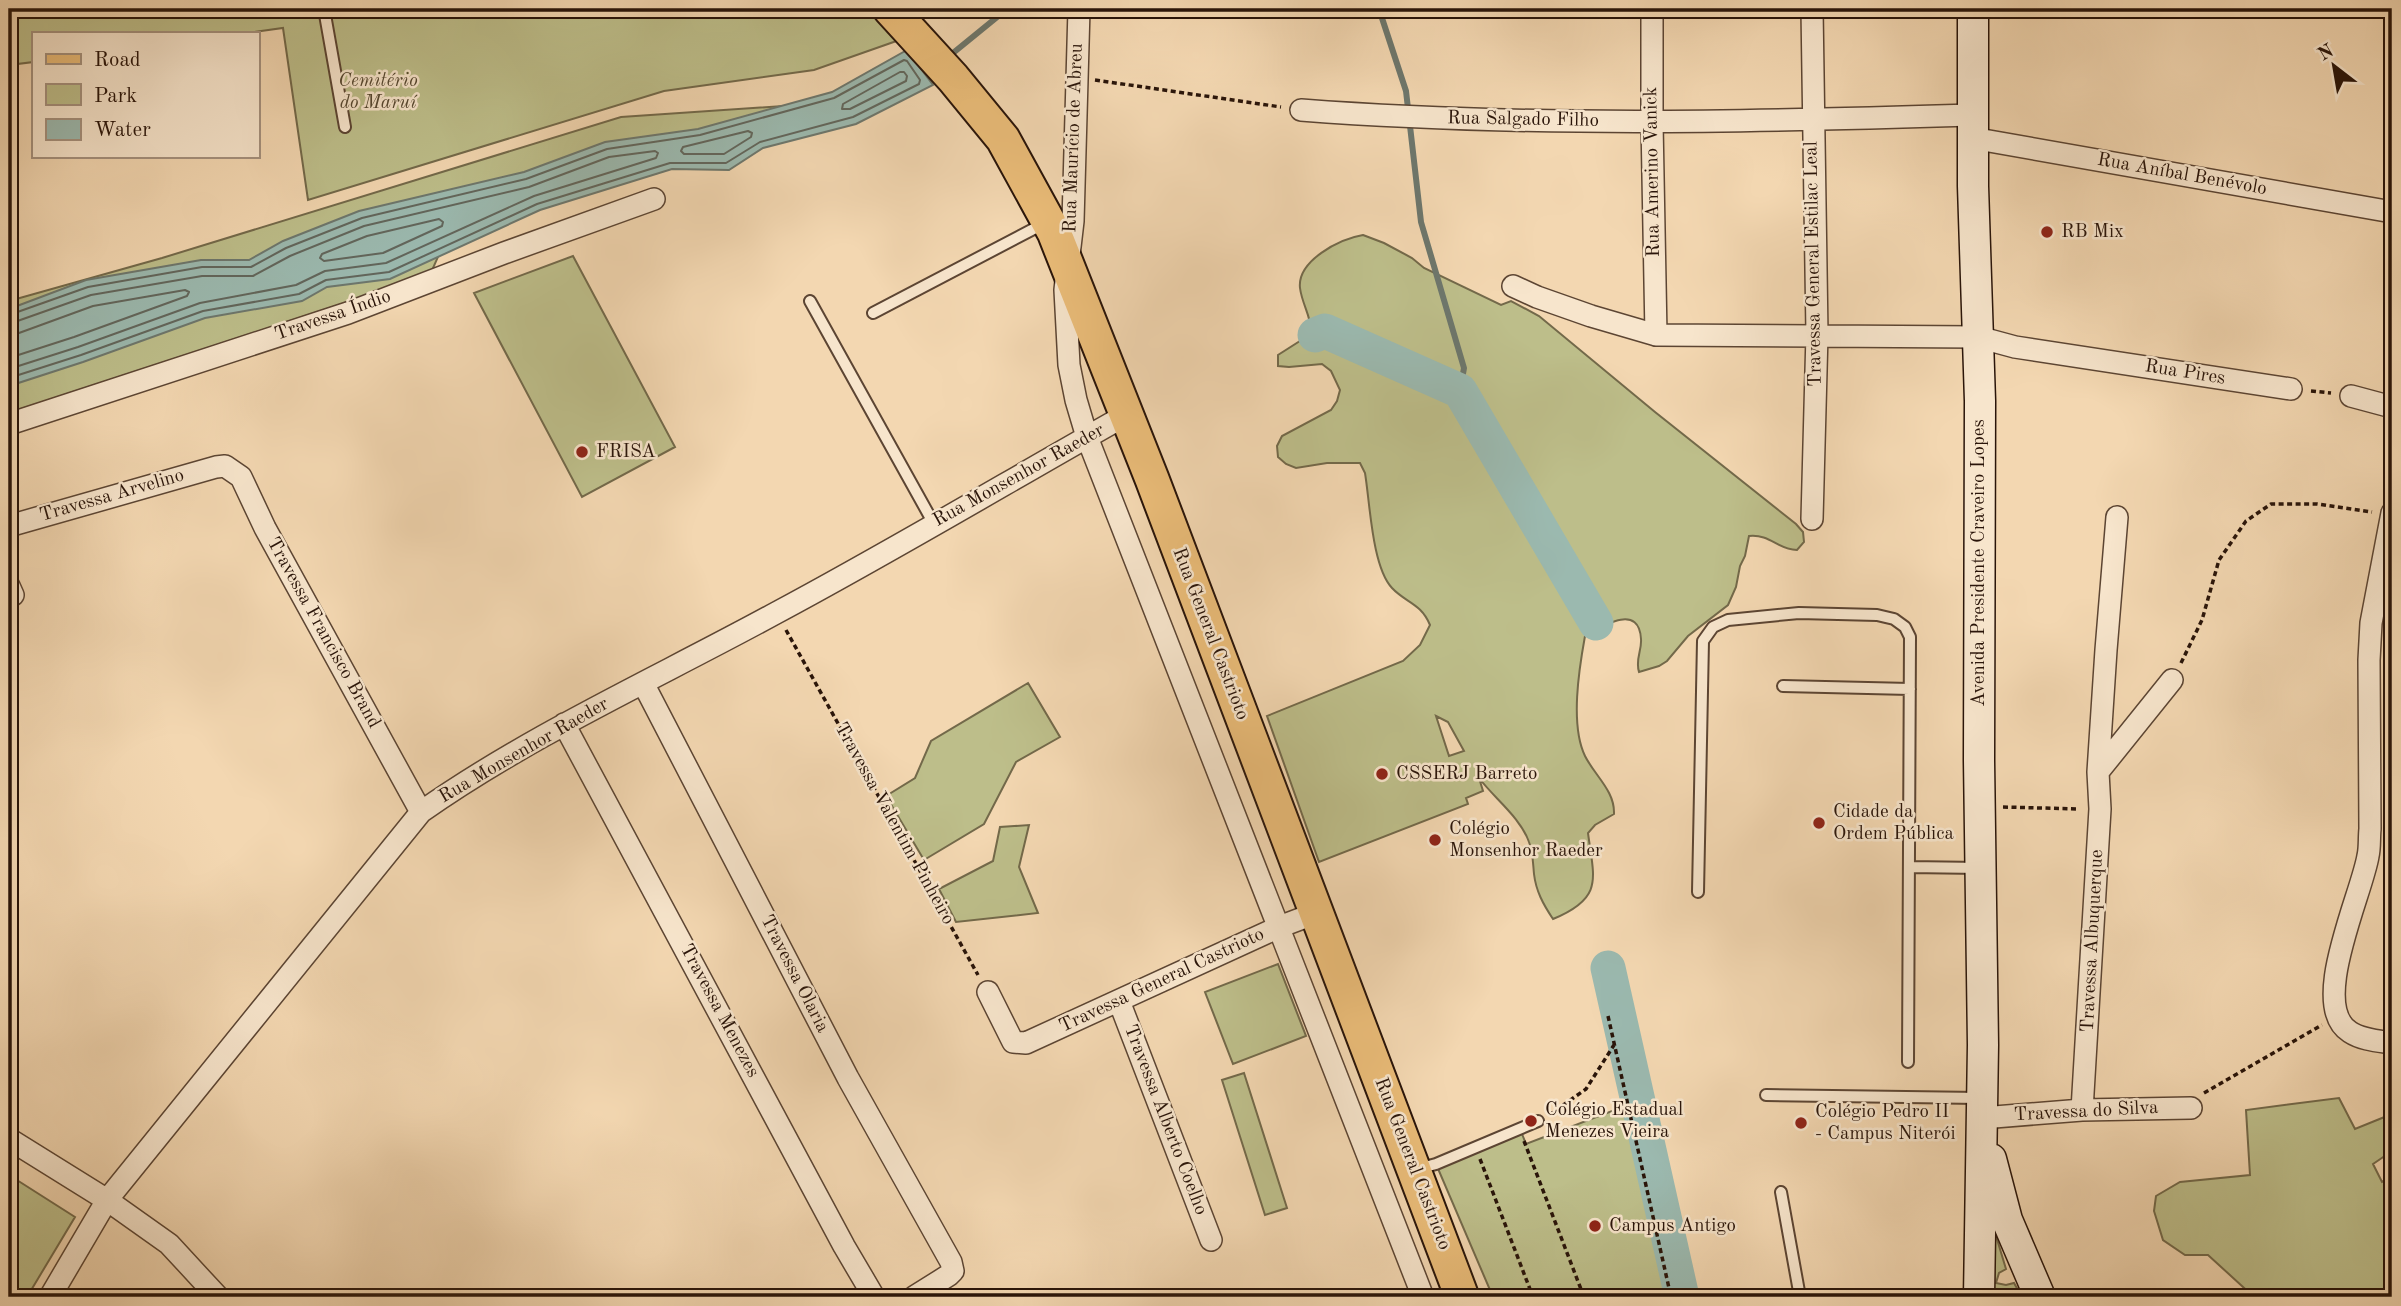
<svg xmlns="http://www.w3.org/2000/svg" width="2401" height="1306" font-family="'Old Standard TT',serif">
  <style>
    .green { fill: #bdbe8a; stroke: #73694a; stroke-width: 2; fill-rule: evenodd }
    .water { fill: #9bb9af; stroke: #6d776d; stroke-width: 2 }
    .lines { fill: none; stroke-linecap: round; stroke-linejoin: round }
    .shore { stroke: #62665c; stroke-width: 2 }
    .stream { stroke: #6d776d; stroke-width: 6 }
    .river { stroke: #9bb9af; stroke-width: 35 }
    .lane-casing { stroke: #5c4533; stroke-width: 14 }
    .street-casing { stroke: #5c4533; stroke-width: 24 }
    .secondary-casing { stroke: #291409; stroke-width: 33 }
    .primary-casing { stroke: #291409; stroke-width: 37 }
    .path { stroke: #291409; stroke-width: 3.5; stroke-dasharray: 5 3.5; stroke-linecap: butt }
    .lane { stroke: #f7e5cc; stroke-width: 10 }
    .street { stroke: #f7e5cc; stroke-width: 21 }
    .secondary { stroke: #f7e5cc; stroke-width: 30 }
    .primary { stroke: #eabc78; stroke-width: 33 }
    .poi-dot { fill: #8f2418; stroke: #f7e5cc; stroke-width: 2.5 }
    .labels { text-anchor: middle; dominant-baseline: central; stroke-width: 5; stroke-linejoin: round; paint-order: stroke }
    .park-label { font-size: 19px; font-style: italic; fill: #554730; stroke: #f7e5cc }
    .street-label { font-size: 19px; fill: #291409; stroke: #f7e5cc }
    .poi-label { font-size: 19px; fill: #291409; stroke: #f7e5cc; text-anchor: start }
  </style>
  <rect width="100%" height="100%" fill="#f3d7b1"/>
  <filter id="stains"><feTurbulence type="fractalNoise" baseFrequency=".00286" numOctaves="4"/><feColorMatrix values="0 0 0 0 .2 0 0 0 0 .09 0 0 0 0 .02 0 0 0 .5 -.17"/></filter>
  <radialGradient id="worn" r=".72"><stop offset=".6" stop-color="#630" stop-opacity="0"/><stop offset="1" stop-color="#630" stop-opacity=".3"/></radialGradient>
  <!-- green -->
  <path class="green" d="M9,9H877L905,38L814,70L664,91L308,200L283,28L247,33H33V62L9,65Z
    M812,104L9,335V301L162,258L621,117Z
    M451,227L430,275L9,413V385Z
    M1363,235L1384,243L1412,258L1424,268L1501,305L1511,301L1539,316L1655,412L1796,524L1803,532L1804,542L1797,550C1776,549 1771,534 1749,536L1745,556L1740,566L1736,587L1728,605L1688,636L1667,661L1659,666L1639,672C1635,659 1642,651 1641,639C1639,602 1601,627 1585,636C1579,669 1570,725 1585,756C1595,776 1615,791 1614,814L1595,825L1588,833C1594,879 1604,898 1553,919C1543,904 1536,891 1534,874C1533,864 1533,852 1529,842C1520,817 1495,799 1479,778L1483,791L1466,798L1468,804L1319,862L1267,716L1403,661L1420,645L1430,625C1421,603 1406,603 1392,588C1372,567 1370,503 1365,473L1360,463H1327L1296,468L1286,464L1278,457L1277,446L1282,436L1331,410L1337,401L1340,390L1331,371L1322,364L1289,367L1278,366V355L1303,339L1311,331C1311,316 1302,304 1300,288C1297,261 1339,239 1363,235ZM1436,716L1448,722L1464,751L1449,756Z
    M573,256L675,447L582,497L474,293Z
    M1028,683L1060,737L1016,762L984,824L924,860L886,796L915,778L931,741Z
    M1029,825L1019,867L1038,913L956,922L939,889L993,861L1000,827Z
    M1278,964L1306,1036L1233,1064L1205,992Z
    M1244,1073L1287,1208L1265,1215L1222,1080Z
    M2339,1098L2355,1129L2387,1116L2392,1120V1151L2373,1164L2382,1182L2392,1177V1297H2254L2208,1255H2185L2163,1240L2154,1211L2156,1196L2180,1182L2250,1175L2246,1110Z
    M1638,1101L1682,1297H1493L1436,1164L1520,1129L1526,1144Z
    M9,1175L75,1217L27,1297H9Z
    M1984,1196L2006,1269L1999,1273L1996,1283L2006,1285L2014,1283L2022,1297H1986Z"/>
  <!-- water -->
  <path class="water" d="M907,50L933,85L856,124L763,148L729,170L672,169L540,210L390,279L327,287L302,301L205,318L83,362L9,386V309L86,280L201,260H249L283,241L359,211L524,172L605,142L698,129L832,92Z"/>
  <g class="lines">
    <!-- shore -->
    <path class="shore" d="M900,72H904L907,76L906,81L850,109H842L843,104Z
      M748,131L752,133L751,137L724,154H684L681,151L683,147Z
      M439,219L443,222L442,226L383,253L324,261L320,258L322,254L367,236Z
      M9,315L88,287L202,267H251L286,248L362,218L526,179L607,149L700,135L834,98L904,60L907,61L920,80L919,84L853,117L760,142L726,163H670L537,204L389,272L326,280L299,294L203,311L81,355L9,378
      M9,324L91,295L202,276H253L290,256L364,226L529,187L609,157L655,151L658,153L656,158L534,196L386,263L325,271L296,285L200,303L78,347L9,369
      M9,335L19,333L93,306L185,290L189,292L187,296L74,337L9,358"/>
    <!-- stream -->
    <path class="stream" d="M1379,9L1406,91L1421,222L1464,368L1460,391
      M953,53L1007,9"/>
    <!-- river -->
    <path class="river" d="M1315,335L1325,331L1460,391L1596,623
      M1608,968L1682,1297"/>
    <defs>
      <path id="lane" d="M324,9L345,127
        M810,301L934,524
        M873,313L1045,223
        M1783,686L1910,689
        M1909,867L1980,868
        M1698,892L1703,641L1713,627L1728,620L1799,613L1877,615L1894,619L1905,627L1910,637L1908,1062
        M1766,1095L1979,1098
        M1417,1169L1436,1164L1538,1121
        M1781,1192L1800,1297"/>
      <path id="street" d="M1079,9L1073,221L1065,290L1069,365L1076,400L1087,437L1423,1297
        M1652,9V123L1656,335
        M1812,9L1817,334L1812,519
        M1301,110C1524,127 1748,122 1972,115
        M1972,138L2392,212
        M1513,286L1537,297L1591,316L1656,335L1978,337L2015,347L2291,389
        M2351,396L2392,407
        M9,424L348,313L504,253L654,199
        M2392,513L2371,623L2369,660L2370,829C2369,838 2370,848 2368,856C2362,894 2308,1006 2350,1032C2362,1040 2379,1041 2392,1043
        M9,526L216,467L225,466L241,477L265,528L421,812
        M9,586L13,595
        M643,683L848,1078L951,1262L953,1271L949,1275L914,1297
        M564,724L844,1246L874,1297
        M2098,772L2106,650L2117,517
        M988,992L1013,1042L1026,1043L1279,927L1316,913
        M1119,1001L1211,1240
        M2082,1110L2100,809L2098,772L2172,680
        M1982,1118L2082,1110L2191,1108
        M9,1139L107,1200L169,1244L218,1297
        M50,1297L107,1200L421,812C532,734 657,678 776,613C894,550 1009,481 1126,415"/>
      <path id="secondary" d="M1973,9V186L1980,401L1979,760L1983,1045L1979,1297
        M1991,1159L2007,1220L2040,1297"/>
      <path id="primary" d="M890,9L953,78L1003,139L1054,232L1152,479L1462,1297"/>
    </defs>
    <!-- lane casing -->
    <use href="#lane" class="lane-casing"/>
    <!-- street casing -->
    <use href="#street" class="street-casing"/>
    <!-- secondary casing -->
    <use href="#secondary" class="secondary-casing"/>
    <!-- primary casing -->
    <use href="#primary" class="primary-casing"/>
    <!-- path -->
    <path class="path" d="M1095,80L1281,107
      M2311,391L2331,393
      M786,630L978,975
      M2181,663L2202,620L2219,560L2246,521L2271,504H2317L2372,512
      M2003,807L2079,809
      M1608,1016L1671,1297
      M2204,1093L2322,1025
      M1549,1115L1586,1089L1614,1045
      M1524,1141L1584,1297
      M1480,1159L1533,1297
      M1561,1297L1581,1291"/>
    <!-- lane -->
    <use href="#lane" class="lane"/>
    <!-- street -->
    <use href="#street" class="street"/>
    <!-- secondary -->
    <use href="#secondary" class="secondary"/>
    <!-- primary -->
    <use href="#primary" class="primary"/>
  </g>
  <!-- markers -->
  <g class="poi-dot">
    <circle cx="2047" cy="232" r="7"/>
    <circle cx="582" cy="452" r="7"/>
    <circle cx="1382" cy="774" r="7"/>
    <circle cx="1819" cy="823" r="7"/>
    <circle cx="1435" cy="840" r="7"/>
    <circle cx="1531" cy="1121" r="7"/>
    <circle cx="1801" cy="1123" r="7"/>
    <circle cx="1595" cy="1226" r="7"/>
  </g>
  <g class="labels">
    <!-- park labels -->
    <g class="park-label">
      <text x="378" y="81">Cemitério<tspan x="378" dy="22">do Maruí</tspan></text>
    </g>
    <!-- street labels -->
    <g class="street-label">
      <text transform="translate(1523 120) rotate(1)">Rua Salgado Filho</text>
      <text transform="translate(1074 138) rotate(-88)">Rua Maurício de Abreu</text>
      <text transform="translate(1653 172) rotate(-91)">Rua Amerino Vanick</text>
      <text transform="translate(2182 175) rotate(10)">Rua Aníbal Benévolo</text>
      <text transform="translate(1814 264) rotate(-91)">Travessa General Estilac Leal</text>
      <text transform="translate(333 316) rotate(-19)">Travessa Índio</text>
      <text transform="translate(2185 373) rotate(9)">Rua Pires</text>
      <text transform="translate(1019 476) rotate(-29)">Rua Monsenhor Raeder</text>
      <text transform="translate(112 496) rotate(-16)">Travessa Arvelino</text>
      <text transform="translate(1979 563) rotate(-90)">Avenida Presidente Craveiro Lopes</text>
      <text transform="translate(323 633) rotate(61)">Travessa Francisco Brand</text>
      <text transform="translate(1210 634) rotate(69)">Rua General Castrioto</text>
      <text transform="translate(524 751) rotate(-30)">Rua Monsenhor Raeder</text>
      <text transform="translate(894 824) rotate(61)">Travessa Valentim Pinheiro</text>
      <text transform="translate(2093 941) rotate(-87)">Travessa Albuquerque</text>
      <text transform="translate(794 974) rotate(63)">Travessa Olaria</text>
      <text transform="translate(1162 981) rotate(-25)">Travessa General Castrioto</text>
      <text transform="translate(719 1011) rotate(62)">Travessa Menezes</text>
      <text transform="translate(2086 1112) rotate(-3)">Travessa do Silva</text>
      <text transform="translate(1165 1120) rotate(69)">Travessa Alberto Coelho</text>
      <text transform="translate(1412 1164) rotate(69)">Rua General Castrioto</text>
    </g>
    <!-- poi labels -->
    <g class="poi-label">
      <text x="2061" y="232">RB Mix</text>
      <text x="596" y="452">FRISA</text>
      <text x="1396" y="774">CSSERJ Barreto</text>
      <text x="1833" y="812">Cidade da<tspan x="1833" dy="22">Ordem Pública</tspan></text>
      <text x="1449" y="829">Colégio<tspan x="1449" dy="22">Monsenhor Raeder</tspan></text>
      <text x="1545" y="1110">Colégio Estadual<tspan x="1545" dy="22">Menezes Vieira</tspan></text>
      <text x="1815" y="1112">Colégio Pedro II<tspan x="1815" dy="22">- Campus Niterói</tspan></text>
      <text x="1609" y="1226">Campus Antigo</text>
    </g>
  </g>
  <!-- margin -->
  <rect width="2401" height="1306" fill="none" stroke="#f3d7b1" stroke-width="35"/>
  <rect x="10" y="10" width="2380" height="1285" fill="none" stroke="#291409" stroke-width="3.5"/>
  <rect x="18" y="18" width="2366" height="1271" fill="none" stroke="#291409" stroke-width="2"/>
  <!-- legend -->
  <rect x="32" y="32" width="228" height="126" fill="#f7e5cc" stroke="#a5917e" stroke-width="2"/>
  <rect x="46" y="54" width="35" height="10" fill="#eabc78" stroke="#a5917e" stroke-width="2"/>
  <text x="94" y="66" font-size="21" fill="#291409">Road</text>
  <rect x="46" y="84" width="35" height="21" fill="#bdbe8a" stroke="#a5917e" stroke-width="2"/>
  <text x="94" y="102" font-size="21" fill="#291409">Park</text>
  <rect x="46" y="119" width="35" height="21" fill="#9bb9af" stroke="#a5917e" stroke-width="2"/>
  <text x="94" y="136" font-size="21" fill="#291409">Water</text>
  <!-- north arrow -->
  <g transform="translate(2334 66) rotate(329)" stroke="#f7e5cc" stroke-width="5" paint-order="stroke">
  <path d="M0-5L12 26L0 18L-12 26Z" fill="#291409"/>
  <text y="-10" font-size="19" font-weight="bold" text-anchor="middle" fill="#291409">N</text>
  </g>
  <rect width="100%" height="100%" filter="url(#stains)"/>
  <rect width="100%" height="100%" fill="url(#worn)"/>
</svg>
